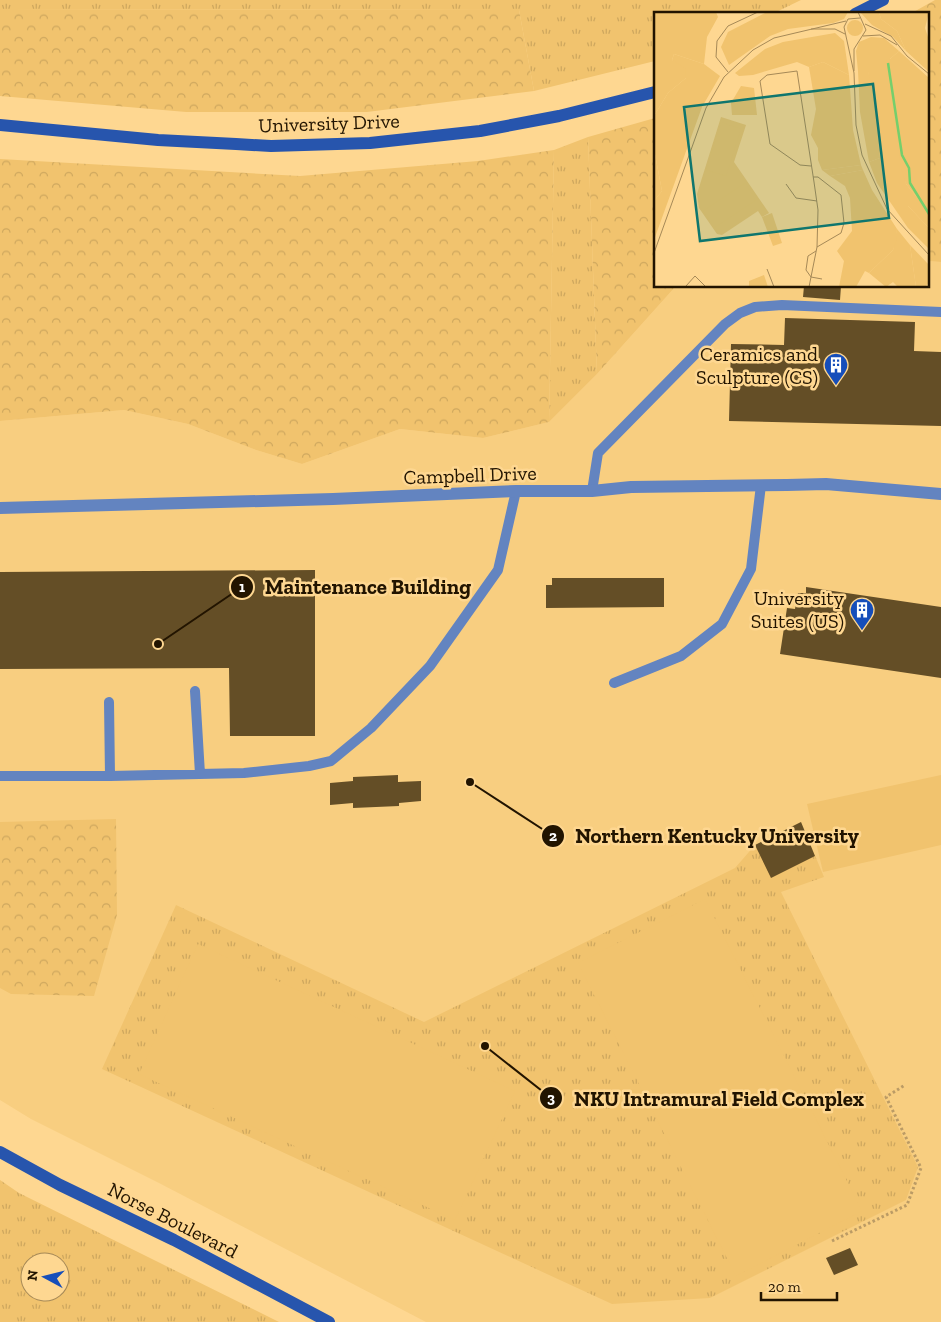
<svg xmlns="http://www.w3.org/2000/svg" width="941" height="1322" font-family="'Zilla Slab',serif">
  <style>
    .built { fill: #f8ce80 }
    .grass { fill: url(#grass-tufts); fill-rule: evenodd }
    .forest { fill: url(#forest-crowns) }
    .pitch { fill: #f1c36e }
    .building { fill: #644e26 }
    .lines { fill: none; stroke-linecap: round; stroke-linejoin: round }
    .path { stroke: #bb9b65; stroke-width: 3; stroke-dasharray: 2.5 2.5; stroke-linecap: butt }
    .lane { stroke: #6384c0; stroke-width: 10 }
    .street { stroke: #6384c0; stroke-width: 12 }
    .secondary { stroke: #2755ad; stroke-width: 12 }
    .labels { text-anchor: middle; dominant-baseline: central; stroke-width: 5; stroke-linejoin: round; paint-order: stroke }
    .street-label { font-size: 20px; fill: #221400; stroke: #fed791 }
    .poi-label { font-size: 20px; fill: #221400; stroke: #fed791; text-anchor: end }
    .inset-river { fill: none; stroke: #75cf6c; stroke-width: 2.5 }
    .inset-road { fill: none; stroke: #a68957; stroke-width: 1 }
    .view { fill: #0f766e; fill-opacity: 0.15; stroke: #0f766e; stroke-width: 2.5 }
    .inset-edge { fill: none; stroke: #221400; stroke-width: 2.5 }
    .leader { fill: none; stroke: #221400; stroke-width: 2 }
    .callout-dot { fill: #221400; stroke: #fed791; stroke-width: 2 }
    .mark-label { font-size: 15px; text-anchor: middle; font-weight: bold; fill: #fff }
    .callout-label { font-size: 21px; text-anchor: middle; font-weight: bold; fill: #221400; stroke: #fed791; stroke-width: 5; stroke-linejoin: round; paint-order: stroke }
  </style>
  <defs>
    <pattern id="grass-tufts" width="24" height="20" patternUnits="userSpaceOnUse" patternTransform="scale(1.25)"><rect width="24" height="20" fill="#f1c36e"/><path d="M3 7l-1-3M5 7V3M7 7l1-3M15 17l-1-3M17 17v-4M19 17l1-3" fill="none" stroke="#cea75e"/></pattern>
    <pattern id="forest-crowns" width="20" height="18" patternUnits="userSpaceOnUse" patternTransform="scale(1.25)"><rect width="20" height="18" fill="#f1c36e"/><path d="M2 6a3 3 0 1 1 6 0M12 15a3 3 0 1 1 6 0" fill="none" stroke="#cea75e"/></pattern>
  </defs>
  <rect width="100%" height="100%" fill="#fed791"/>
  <!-- built -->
  <path class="built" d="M927,261L941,262V1322H426L159,1183L31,1119L0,1100V421L124,410L188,424L256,450L302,464L400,429L483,438L549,422L597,374L676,286H927Z"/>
  <!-- grass -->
  <path class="grass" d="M0,0H801L772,14H655V61L534,91L519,10L0,9Z
    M588,137L597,374L549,422L554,150Z
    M801,822L824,877L781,892L918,1167L906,1200L710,1298L612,1304L102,1069L176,905L424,1022L735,868L755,845Z
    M0,1180L19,1193L279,1322H0ZM30,1262H60V1292H30Z"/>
  <!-- forest -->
  <path class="forest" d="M935,0H941V262L927,261V14H910Z
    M0,9L519,10L534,91L367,112H186L0,96Z
    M655,118V286H676L597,374L588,137Z
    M554,150L549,422L483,438L400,429L302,464L256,450L188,424L124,410L0,421V159L300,176L478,161Z
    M116,819L117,915L94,996L11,994L0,988V822Z"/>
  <!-- pitch -->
  <path class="pitch" d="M941,775V845L823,872L807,804Z
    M705,899L862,1211L736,1276L578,963Z
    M198,944L515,1091L455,1220L139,1074Z"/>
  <!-- building -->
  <path class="building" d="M804,286H841L840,300L803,297Z
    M785,318L915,322L914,351L941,352V426L729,421L731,344L784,345Z
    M315,570V736H230L229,668L0,669V572Z
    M552,578H664V607L546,608V585H552Z
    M806,587L941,607V678L780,654L787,608L795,609L798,593H806Z
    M398,775V782L421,781V801L399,803V806L353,808V803L330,805V783L353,781V777Z
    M801,822L815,856L771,878L755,845Z
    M850,1248L858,1265L834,1275L826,1258Z"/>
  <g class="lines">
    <!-- path -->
    <path class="path" d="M832,1241L907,1205L921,1168L886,1097L905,1085"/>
    <!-- lane -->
    <path class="lane" d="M592,491L598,453L725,324L740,313L755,307L782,305L941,312
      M614,683L681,656L722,624L751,569L761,485
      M195,691L200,774
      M109,702L110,776
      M0,776H110L244,773L309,766L331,761L371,728L430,666L498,570L516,491"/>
    <!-- street -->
    <path class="street" d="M0,508L333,499L516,491H592L631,487L787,485L826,484L941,494"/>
    <!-- secondary -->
    <path class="secondary" d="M855,14L883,0
      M0,125L158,140L236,144L271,146L370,143L480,131L559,116L655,92
      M0,1152L60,1185L174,1240L329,1322"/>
  </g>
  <!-- icons -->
  <defs>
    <symbol id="building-pin" viewBox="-11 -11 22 30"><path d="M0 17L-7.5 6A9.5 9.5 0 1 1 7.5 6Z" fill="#164eba" stroke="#fed791"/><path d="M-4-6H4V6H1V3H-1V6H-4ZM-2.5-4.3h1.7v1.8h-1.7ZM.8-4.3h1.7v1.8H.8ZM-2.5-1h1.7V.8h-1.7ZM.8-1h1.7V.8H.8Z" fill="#fff"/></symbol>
  </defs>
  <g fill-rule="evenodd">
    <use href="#building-pin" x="822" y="351" width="28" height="38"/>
    <use href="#building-pin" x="848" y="596" width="28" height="38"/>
  </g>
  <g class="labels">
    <!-- street labels -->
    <g class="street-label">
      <text transform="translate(329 123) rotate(-2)">University Drive</text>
      <text transform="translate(470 475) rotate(-2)">Campbell Drive</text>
      <text transform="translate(173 1220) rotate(27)">Norse Boulevard</text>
    </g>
    <!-- poi labels -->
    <g class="poi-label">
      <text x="818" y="354">Ceramics and<tspan x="818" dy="23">Sculpture (CS)</tspan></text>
      <text x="844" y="598">University<tspan x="844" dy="23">Suites (US)</tspan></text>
    </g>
  </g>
  <!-- overview -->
  <g transform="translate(654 12)">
    <rect width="275" height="275" fill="#fed791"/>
    <path d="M113,0H194L190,7L179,11L134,17L116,24L75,53L67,35L74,20ZM206,0H225L227,7L243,19L252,39L239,25L218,13ZM193 16a8 8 0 1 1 16 0a8 8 0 1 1-16 0ZM181,21L190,29L195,63L169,50L155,55L143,50L99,63L85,64L81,61L111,37L129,30ZM217,25L230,26L245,39L236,47L252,172L275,200V216L254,194V216L223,171L215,150L226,146L214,60L204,59L202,39L205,30ZM20,42L50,52L66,64L48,95L0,228V189L8,179L0,137V104L14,81L32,66L18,48ZM67,105L92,113L80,150L115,201L108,205L104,199L68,223L63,222L45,196L43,182ZM207,153L209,158L176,164L168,158ZM243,217L256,233L262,275H244L239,270L232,275L215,261L239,238Z" fill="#f1c36e"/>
    <path d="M0,0H62L64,5L53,25L50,52L20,42L18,48L31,56L32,66L14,81L0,104ZM225,0H275L271,16L275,28V60L252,39L243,19L227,7ZM245,39L275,66V200L252,172L247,156L235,52L236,47ZM169,50L195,63L199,118L207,153L168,158L164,148V136L157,123L162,97L155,55ZM204,59H214L217,71L226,146L215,150L206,100ZM87,74L100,76L103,103H78L77,91ZM0,137L8,179L0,189ZM209,158L218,178L243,217L242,230L239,238L215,261L211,259L202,275H185L190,249L183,239L198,219L196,186L191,174L176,164ZM254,194L275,216V237L254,216ZM256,233L275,253V271L271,275H262Z" fill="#f1c36e"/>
    <path d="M67,110L87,117L72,164L52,158ZM91,171L102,188L60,216L49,199ZM118,201L128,231L119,234L108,205ZM110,263L114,275H95V269Z" fill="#f1c36e"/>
    <path class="inset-river" d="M234,51L248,143L255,156L256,171L275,202"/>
    <path class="inset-road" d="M206,6L194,7L190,15L200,61L202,113L208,143L233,197L275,243M211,12L237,24L253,44L275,62M157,17H181L191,22M209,24L226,23L243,33M200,59V37L212,18L204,0M74,60L62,45L63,29L74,14L104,0M159,165H164L187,183L190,211L187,221L163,235M132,172L142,186L163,189M162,239L154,244L152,258L157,265L168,267M0,241L52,96L70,65L99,38L120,26L192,9M113,257L120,275M32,274L41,264L52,275M155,275L163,235L164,198L160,170L143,59L113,63L106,69L116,132L146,153L157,154"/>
    <path class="view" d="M219,72L235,206L46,229L30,95Z"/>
    <rect width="275" height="275" class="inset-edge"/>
  </g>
  <!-- callouts -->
  <path class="leader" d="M158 644L242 587M470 782L553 836M485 1046L551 1098"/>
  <g class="callout-dot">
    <circle cx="158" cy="644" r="5"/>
    <circle cx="470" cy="782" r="5"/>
    <circle cx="485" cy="1046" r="5"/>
    <circle cx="242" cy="587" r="12"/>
    <circle cx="553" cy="836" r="12"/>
    <circle cx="551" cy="1098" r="12"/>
  </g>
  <g class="mark-label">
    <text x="242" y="592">1</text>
    <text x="553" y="841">2</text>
    <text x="551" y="1103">3</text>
  </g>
  <g class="callout-label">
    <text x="368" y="594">Maintenance Building</text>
    <text x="717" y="843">Northern Kentucky University</text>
    <text x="719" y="1106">NKU Intramural Field Complex</text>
  </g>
  <!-- north arrow -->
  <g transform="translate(45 1277) rotate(277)"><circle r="24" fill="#fed791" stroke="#a68957"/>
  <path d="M0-4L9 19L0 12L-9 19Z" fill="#164eba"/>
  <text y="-8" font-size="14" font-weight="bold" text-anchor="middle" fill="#221400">N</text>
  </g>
  <!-- scale -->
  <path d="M761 1292v8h76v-8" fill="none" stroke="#221400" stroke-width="2.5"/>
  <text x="768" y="1292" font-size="15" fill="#221400" stroke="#fed791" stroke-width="4" paint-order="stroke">20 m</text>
</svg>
